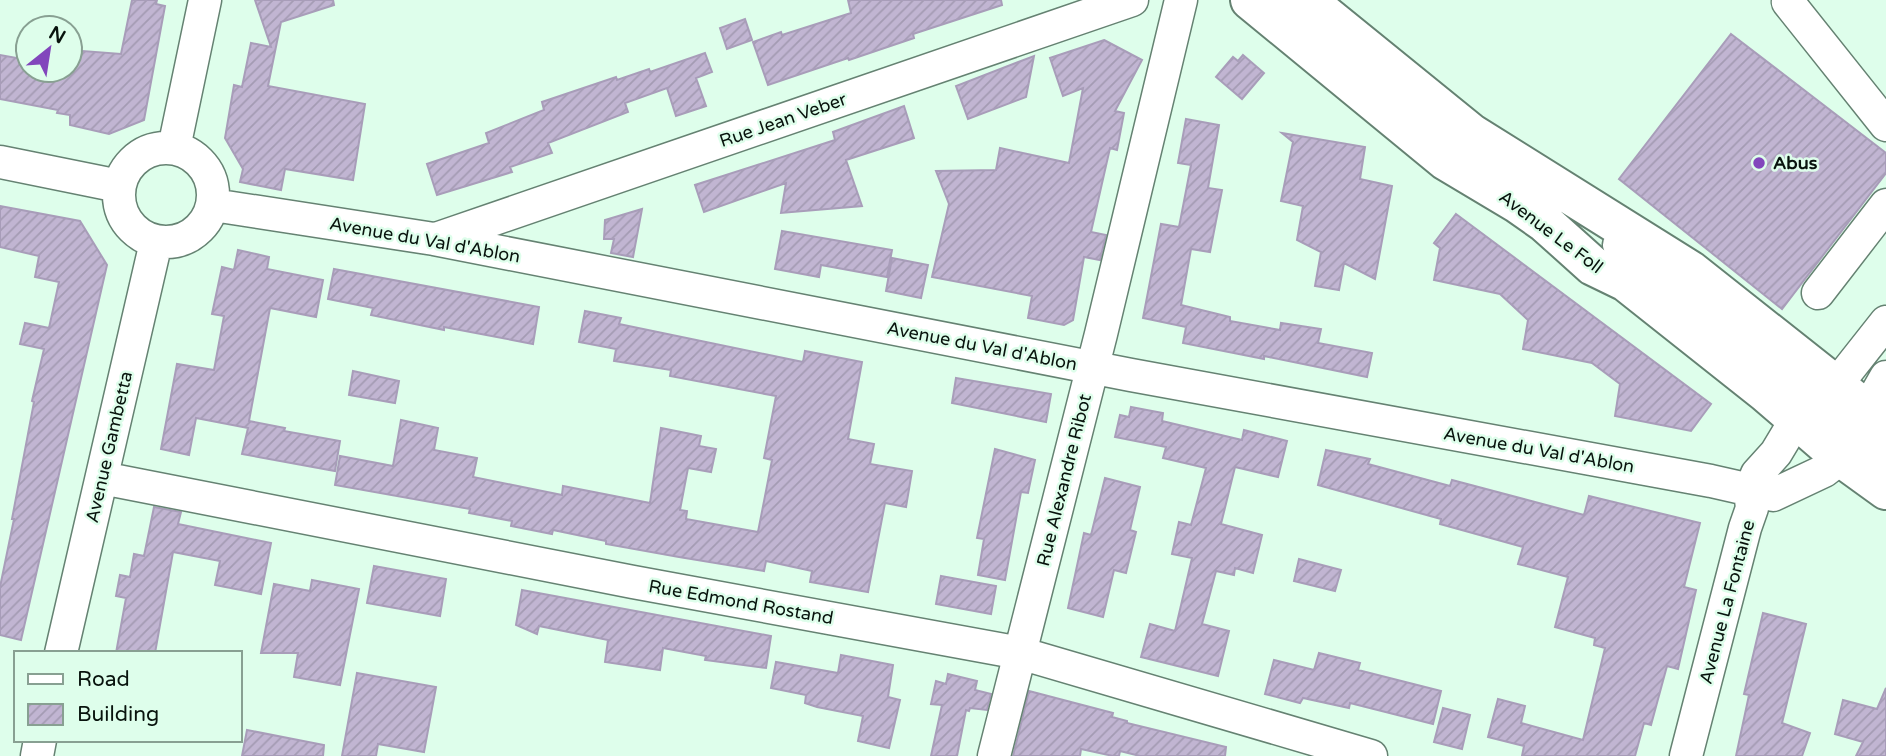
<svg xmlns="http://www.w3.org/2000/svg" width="1886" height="756" font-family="'Varela Round',sans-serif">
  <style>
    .building { fill: url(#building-hatch); stroke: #a89db9; stroke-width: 2 }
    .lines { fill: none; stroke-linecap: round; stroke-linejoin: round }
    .minor-casing { stroke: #658272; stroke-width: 35 }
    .major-casing { stroke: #658272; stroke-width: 42 }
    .minor { stroke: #fff; stroke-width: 32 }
    .major { stroke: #fff; stroke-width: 38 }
    .poi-dot { fill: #8246bc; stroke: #defeeb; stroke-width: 2.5 }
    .labels { text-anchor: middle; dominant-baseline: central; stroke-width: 5; stroke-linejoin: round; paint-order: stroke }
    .street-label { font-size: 18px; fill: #08130d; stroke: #defeeb }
    .poi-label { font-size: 18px; font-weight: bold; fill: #08130d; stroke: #defeeb; text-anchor: start }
  </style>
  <defs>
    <pattern id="building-hatch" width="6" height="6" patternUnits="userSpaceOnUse" patternTransform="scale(1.75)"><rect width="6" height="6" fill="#c1b5d2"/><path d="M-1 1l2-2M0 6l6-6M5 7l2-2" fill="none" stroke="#a49bb3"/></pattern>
  </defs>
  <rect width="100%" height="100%" fill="#defeeb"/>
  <!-- building -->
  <path class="building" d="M132,0H157L156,4L165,6L144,120L109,134L70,125V115L57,113L58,110L0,99V55L28,60V70H70V50L121,54Z
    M255,0H333L334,5L281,22L268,86L365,104L353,180L285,169L281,190L240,182L243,169L225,138L234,85L242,87L251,43L271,47Z
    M848,0H1001L1002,5L913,34L914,38L849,60L848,58L768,85L753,42L781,32L782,35L851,13Z
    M745,19L752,40L727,49L720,28Z
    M1731,34L1886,153V173L1782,309L1619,179Z
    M1104,40L1142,60L1115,111L1124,113L1117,150L1110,148L1091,232L1106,235L1100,260L1084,257L1073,320L1064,325L1028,318L1032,296L932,277L949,204L936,171L996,170L1000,148L1069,163L1083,88L1063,96L1050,58Z
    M705,53L712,72L696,78L706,106L676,116L667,88L625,103L628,112L548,143L552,153L510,167L512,172L437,195L427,164L489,143L486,133L544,110L542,102L616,77L617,80L649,69L650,72Z
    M1243,55L1264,73L1242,99L1216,77L1233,57L1238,61Z
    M1034,56L1026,97L968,119L956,86Z
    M904,106L914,138L846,160L862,206L781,213L786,183L704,212L695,185L835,140L833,132Z
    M1186,119L1219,125L1208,188L1222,190L1210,252L1191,249L1181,305L1230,317V321L1280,330L1281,323L1321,329L1318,343L1372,353L1367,377L1264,356V359L1183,343L1186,327L1143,318L1161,224L1179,227L1191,165L1178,163Z
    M1282,133L1365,147L1360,179L1392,186L1375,279L1344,263L1339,290L1315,286L1321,252L1297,240L1303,206L1281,201L1293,142Z
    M0,206L80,221L107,265L21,640L0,635V587L14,519H12L34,402L32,401L44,349L20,344L25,323L49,328L59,282L35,277L39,256L0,247Z
    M642,209L633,257L611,253L614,239H604L605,220Z
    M1456,214L1711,404L1691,431L1615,416L1620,384L1592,363L1523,349L1528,320L1500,294L1434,280L1440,248L1434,243Z
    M782,231L892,250L887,277L821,265L819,277L775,269Z
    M238,250L269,257L267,269L323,280L316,317L270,308L249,421L285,428L284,431L340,441L335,471L242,454L248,428L196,418L189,455L161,449L177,364L214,370L224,316L212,314L222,267L234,270Z
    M892,258L928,265L921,298L886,291Z
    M334,269L539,307L533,344L444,327V330L410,323L371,315L373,308L328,299Z
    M585,311L621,318L619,324L803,362L805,351L862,362L848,439L874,444L870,464L912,471L906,507L885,503L868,592L810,582L812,571L766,561L764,571L679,557L606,544V541L553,530L552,534L511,526L512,521L469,513L470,509L335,485L340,456L393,466L401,420L438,428L434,450L477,458L473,477L562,495L563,486L650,503L661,428L701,436L699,446L716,449L711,472L688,468L680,510L687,511L686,519L758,532L772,460L764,458L776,396L670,376L671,370L614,361L616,349L579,342Z
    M353,371L399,381L395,403L349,395Z
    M956,378L1051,394L1046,422L952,403Z
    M1131,407L1163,413L1162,421L1242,440L1244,430L1287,441L1278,477L1235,467L1221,524L1262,535L1253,573L1235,568L1234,575L1216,571L1202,624L1229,631L1218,676L1141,657L1150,624L1175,631L1192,558L1172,554L1179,522L1191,525L1206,468L1163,458L1166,447L1115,437L1120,415L1129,417Z
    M995,449L1035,460L1028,493L1021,492L1005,580L978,575L984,539L977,538Z
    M1326,450L1370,459L1368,464L1450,486L1452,480L1584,515L1589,496L1700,523L1684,587L1696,590L1678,669L1667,666L1651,725L1644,723L1635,756H1522L1524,746L1488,737L1498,699L1525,706L1521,723L1583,740L1605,648L1594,645L1595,638L1555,627L1568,577L1518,564L1523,547L1440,524L1441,519L1318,485Z
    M1105,478L1140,487L1130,530L1136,532L1126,573L1114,570L1103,617L1068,608L1084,533L1091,535Z
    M154,507L181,512L178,524L271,543L261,594L215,585L220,561L173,552L155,653H116L126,598L116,596L120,575L130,577L134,554L144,556Z
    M1299,559L1341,570L1335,591L1294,581Z
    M374,566L446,579L440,616L367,603Z
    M941,576L996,586L991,614L936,604Z
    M312,580L359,589L340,685L294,677L298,653H261L274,584L310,591Z
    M522,590L771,636L766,668L705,660L706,656L663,648L660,670L605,662L608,640L539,626L537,634L516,625Z
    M1763,613L1806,624L1782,723L1810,733L1802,756H1736L1749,695L1744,694Z
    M1319,653L1360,663L1358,670L1441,691L1433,724L1350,703L1349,708L1303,698L1300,703L1265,694L1274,660L1314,670Z
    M841,655L893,665L888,697L900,700L889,748L858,741L863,716L817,707L805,703L806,695L771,688L776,662L838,673Z
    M357,673L436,687L424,752L378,744L376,756H342Z
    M948,674L977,681L975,690L991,694L987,710L970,708L969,711L966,710L957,756H931L942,705L931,704L936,681L946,684Z
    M1886,688V756H1856L1863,742L1835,734L1843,700L1877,709Z
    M1029,691L1113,713L1112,717L1127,721V723L1226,747L1225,756H1140L1120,751L1119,756H1113L1081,749L1080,756H1013Z
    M1443,708L1470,715L1462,749L1434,742Z
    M247,730L324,745L323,756H242Z"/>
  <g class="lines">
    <defs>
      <path id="minor" d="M1282,0L1321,33
        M1789,0L1788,2L1886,125
        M119 195a47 47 0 1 1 94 0a47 47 0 1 1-94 0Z
        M174,148L205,0
        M0,162L119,186
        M213,205L434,239L1131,375L1711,481L1773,495L1824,471L1833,464L1854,433L1886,377
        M436,239L1132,0
        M1619,245L1784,368L1886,463
        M1818,293L1886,205
        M102,478L633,582L1020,653L1371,756
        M61,653L156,242
        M37,756L40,740
        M994,756L1101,334L1181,0
        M1686,756L1745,528L1752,508L1750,491L1757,474L1776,453L1791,428L1837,384L1886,322"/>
      <path id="major" d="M1250,0L1446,161L1518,204L1545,223L1593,266L1626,282L1766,393L1839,456L1886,490
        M1307,0L1471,133L1690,270L1886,425"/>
    </defs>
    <!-- minor casing -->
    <use href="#minor" class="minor-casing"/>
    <!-- major casing -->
    <use href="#major" class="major-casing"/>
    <!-- minor -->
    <use href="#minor" class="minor"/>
    <!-- major -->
    <use href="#major" class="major"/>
  </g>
  <!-- markers -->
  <circle class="poi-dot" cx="1759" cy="163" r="7"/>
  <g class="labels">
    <!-- street labels -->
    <g class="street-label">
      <text transform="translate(783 120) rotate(-19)">Rue Jean Veber</text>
      <text transform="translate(1551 232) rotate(37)">Avenue Le Foll</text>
      <text transform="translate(425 240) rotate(10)">Avenue du Val d'Ablon</text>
      <text transform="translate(982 346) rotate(11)">Avenue du Val d'Ablon</text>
      <text transform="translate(109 447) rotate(-77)">Avenue Gambetta</text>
      <text transform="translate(1539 450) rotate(10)">Avenue du Val d'Ablon</text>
      <text transform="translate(1064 480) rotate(-76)">Rue Alexandre Ribot</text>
      <text transform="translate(741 602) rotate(10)">Rue Edmond Rostand</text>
      <text transform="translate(1727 602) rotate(-75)">Avenue La Fontaine</text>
    </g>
    <!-- poi labels -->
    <g class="poi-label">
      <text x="1773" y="163">Abus</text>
    </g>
  </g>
  <!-- legend -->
  <rect x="14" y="651" width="228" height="91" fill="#defeeb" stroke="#88a092" stroke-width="2"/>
  <rect x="28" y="674" width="35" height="10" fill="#ffffff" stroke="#88a092" stroke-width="2"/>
  <text x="77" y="686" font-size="21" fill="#08130d">Road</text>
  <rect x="28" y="704" width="35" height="21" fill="url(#building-hatch)" stroke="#88a092" stroke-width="2"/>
  <text x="77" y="721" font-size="21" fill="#08130d">Building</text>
  <!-- north arrow -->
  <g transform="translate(49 49) rotate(30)"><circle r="33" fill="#defeeb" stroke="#88a092" stroke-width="2"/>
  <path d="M0-5L12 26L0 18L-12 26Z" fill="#8246bc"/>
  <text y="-10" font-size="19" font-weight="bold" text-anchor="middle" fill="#08130d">N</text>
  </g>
</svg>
